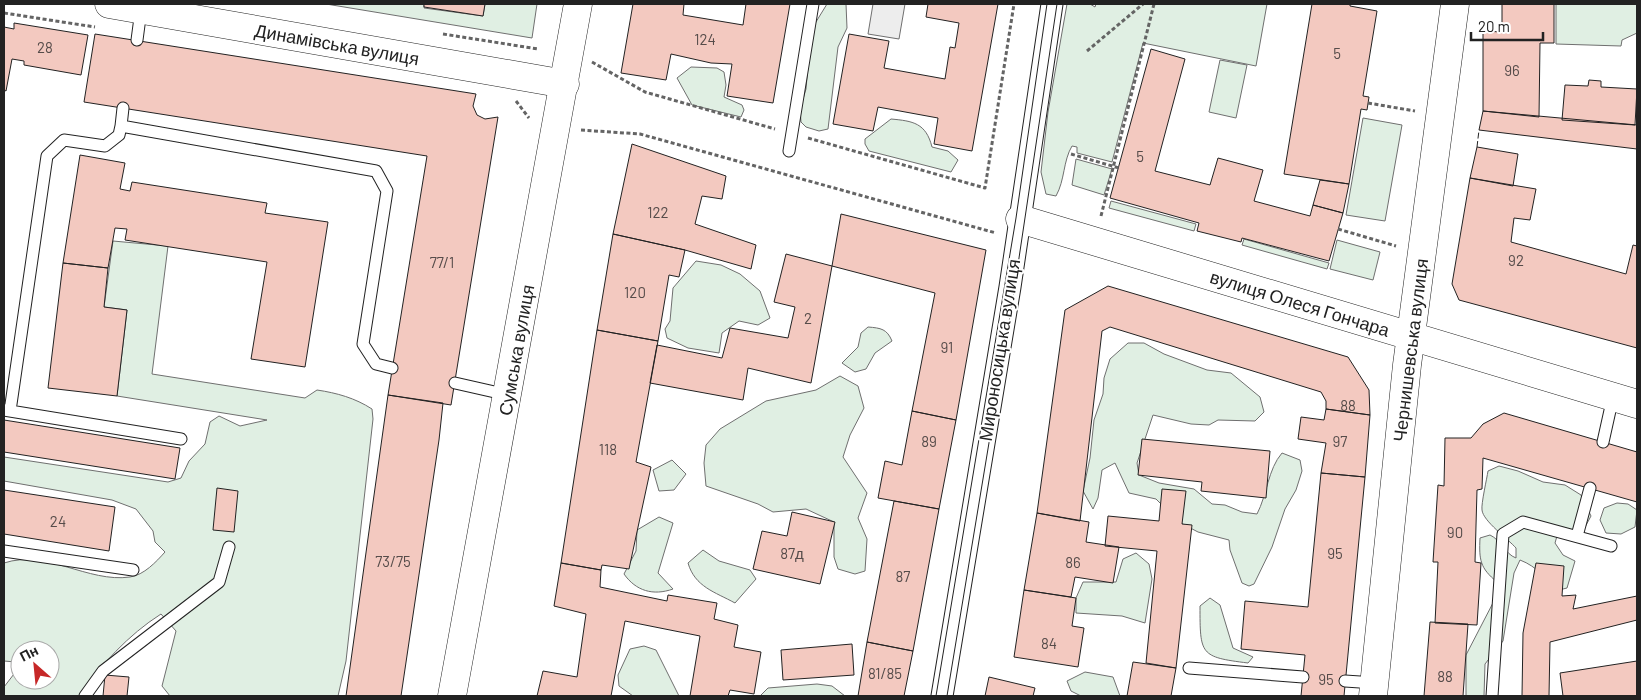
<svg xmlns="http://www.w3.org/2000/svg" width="1641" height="700" font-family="Barlow,sans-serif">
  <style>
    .green { fill: #e0efe3; stroke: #6f6f6f; fill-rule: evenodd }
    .parking { fill: #ededed; stroke: #6f6f6f }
    .building { fill: #f3c9c0; stroke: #222 }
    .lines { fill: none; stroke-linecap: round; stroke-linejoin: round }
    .lane-casing { stroke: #222; stroke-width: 13 }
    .street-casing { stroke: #222; stroke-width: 23 }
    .secondary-casing { stroke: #222; stroke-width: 29 }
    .primary-casing { stroke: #222; stroke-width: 29 }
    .path { stroke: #646464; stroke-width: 3; stroke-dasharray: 4 2.5; stroke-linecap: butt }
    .lane { stroke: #fff; stroke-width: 11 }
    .street { stroke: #fff; stroke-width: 21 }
    .secondary { stroke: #fff; stroke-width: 28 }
    .primary { stroke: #fff; stroke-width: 28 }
    .tram { stroke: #222; stroke-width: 1 }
    .fence { stroke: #222; stroke-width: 1; stroke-dasharray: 6 2.5; stroke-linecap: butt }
    .labels { text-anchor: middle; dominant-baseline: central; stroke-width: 4; stroke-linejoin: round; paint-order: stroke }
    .number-label { font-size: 15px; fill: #564c4a }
    .street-label { font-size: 18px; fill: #222; stroke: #fff }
  </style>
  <rect width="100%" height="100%" fill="#fff"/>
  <!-- green -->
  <path class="green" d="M326,4H424V8L483,16L485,4H537L532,38Z
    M827,4H846L847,28L838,47L828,129L819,131L806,127L801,122L800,109L806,89L811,30Z
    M1067,4H1090L1095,7L1096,4H1267L1256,66L1143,43L1112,162L1077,153V147L1072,146C1063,161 1065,180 1056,196L1046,194L1041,172L1048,112Z
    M1556,4H1637V33L1622,40L1621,46L1556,44Z
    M1220,60L1247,65L1236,118L1209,112Z
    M691,67L717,68L724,72L726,85L724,97L742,105L744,110L741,117L692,105L677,78Z
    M1363,118L1402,125L1385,221L1346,215Z
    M891,119C913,121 926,123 932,147L948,151L958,160L951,172L869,151L865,144V139Z
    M1076,159L1112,169L1104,195L1072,185Z
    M1111,201L1196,224L1194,231L1109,208Z
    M1244,239L1329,263L1327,269L1242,245Z
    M1337,240L1380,252L1373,280L1330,269Z
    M113,241L168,246L152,374L305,398L317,390C337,393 355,398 372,409L373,419L346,661L338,696H170L162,686L176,631L161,614C128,635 101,665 79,696H4V687L17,670L16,662L4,661V563C46,549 88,583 130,577C144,575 156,562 165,552L155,542L153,531L136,509L112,500L4,481V457L168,482L181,478L189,461L205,444L210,422L219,416L240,426L267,420L117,396L127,310L104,307ZM20,650H50V680H20Z
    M696,261L721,265L740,274L760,291L770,318L758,325L739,321L722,333L719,353L688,348L667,338L665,329L670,321L673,288Z
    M868,327C881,328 887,329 892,341L875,353L866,369L855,372L842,363L858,347L861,333Z
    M1128,343H1144L1164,354L1207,370L1231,373L1260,397L1264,412L1255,421L1218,420L1209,425L1191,424L1153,415L1137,463L1139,475L1159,483L1194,489L1212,504L1225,505L1242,512L1257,514C1267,495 1268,469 1282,453L1300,460L1302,471L1296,490L1285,509L1272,547L1254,584L1249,586L1242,583L1230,550L1229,540L1198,532L1179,522L1156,499L1129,493L1115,463L1102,470L1098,498L1093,509L1083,491L1090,458L1094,420L1103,394L1104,378L1110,359Z
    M840,376L858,386L864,408L850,435L843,457L867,493L858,518L867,539L865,571L855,574L838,569L834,557V522L806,509L773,512L758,504L706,486L704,463L706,445L720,429L766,401L816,390Z
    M672,460L686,474L674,490L659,491L653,470Z
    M1499,466L1518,471L1543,482L1565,485L1581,495L1591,516L1584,529L1557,536L1555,543L1563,555L1575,561L1567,588L1559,590C1544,578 1538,567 1520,560L1514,573L1503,641L1485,664L1484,696H1466V655L1495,599L1497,582C1480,568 1479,560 1480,538L1490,535C1501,540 1505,554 1516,558V548C1508,539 1483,521 1482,510C1481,504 1487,478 1488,471Z
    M1617,503L1628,504L1637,510L1635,527L1621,534L1606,533L1600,520L1604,508Z
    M659,517L673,523L658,573L673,589C653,596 636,591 624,574L636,551L637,530Z
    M703,550L719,561L750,570L756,579L735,603C715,592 695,587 688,563Z
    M1136,553L1149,564L1152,579L1145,623L1122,616L1076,613V598L1083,582H1116L1123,559Z
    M1210,598L1220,605L1233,648L1253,657L1248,663C1200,657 1200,655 1200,606Z
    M644,646L656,650L679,696H633L619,686L618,675L630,649Z
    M1085,672L1113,677L1120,696H1081L1071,691L1067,681Z
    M817,684L832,686L845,696H760L768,688Z"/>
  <!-- parking -->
  <path class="parking" d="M873,4H905L899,39L868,34Z"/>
  <!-- building -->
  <path class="building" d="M424,4H485L483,16L424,7Z
    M633,4H684L683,15L743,25L746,4H790L773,103L727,96L732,64L711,63L671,54L666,80L621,73Z
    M928,4H998L972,151L934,144L938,118L878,107L873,131L833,124L849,34L889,41L884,68L945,79L950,47L955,48L959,23L926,17Z
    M1312,4H1350V6L1377,11L1363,96L1369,97L1367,110L1361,109L1349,184L1284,174Z
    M1502,4H1554V43H1540L1539,117L1483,111V31L1502,32Z
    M14,23L88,35L81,75L24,65V61L12,59L6,91L4,90V27L14,29Z
    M95,34L476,94L473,106L477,115L485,119L498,117L451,405L388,395L427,156L84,102Z
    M1151,49L1185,59L1155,171L1210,185L1218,158L1263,170L1254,201L1310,216L1313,205L1343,213L1329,261L1242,238L1241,242L1197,231L1199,223L1110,198Z
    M1589,80L1601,81V87L1637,89L1635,125L1562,120L1565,85L1588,86Z
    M1483,111L1637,125V149L1479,130Z
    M632,144L726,176L722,199L702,196L695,224L756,245L751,269L685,250L613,234Z
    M1477,147L1518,154L1513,186L1470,178Z
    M80,155L125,163L120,189L130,191L132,182L267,203L265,213L328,222L305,367L251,359L267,262L125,240L127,229L115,228L108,268L63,263Z
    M1470,178L1536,189L1530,220L1514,218L1511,242L1626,274L1633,245L1637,246V348L1459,300L1452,284Z
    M1320,180L1349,184L1343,213L1313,205Z
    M841,214L986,250L956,420L912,411L935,293L832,266Z
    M613,234L685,250L679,277L669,275L658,341L597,330Z
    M786,254L832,266L811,383L748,368L743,400L650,383L657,345L722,358L730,328L788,338L795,307L774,302Z
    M63,263L108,268L104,307L127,310L117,396L48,388Z
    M1108,286L1348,357L1369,390L1370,415L1326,409V401L1321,392L1110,327L1102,331L1080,521L1037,513L1065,310Z
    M597,330L658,341L636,462L651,467L629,569L602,565L601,570L561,563Z
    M388,395L443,403L439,440L401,696H346Z
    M1326,409L1370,415L1365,477L1321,473L1326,443L1298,439L1301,417L1324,420Z
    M912,411L956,420L939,509L878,498L885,461L902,465Z
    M1504,413L1637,452V502L1483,458L1482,489L1477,490L1475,562L1481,563L1477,625L1435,623L1438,562H1433L1438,485L1444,486L1445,438H1471L1483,424Z
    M4,420L180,448L175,479L4,452Z
    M1142,439L1270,451L1266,498L1201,491L1202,482L1138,475Z
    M1321,473L1365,477L1344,696H1301L1305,655L1241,649L1245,601L1308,607Z
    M217,488L238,491L234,532L213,530Z
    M1162,489L1186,491L1182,524L1192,525L1176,668L1146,663L1157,551L1105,546L1108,516L1159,521Z
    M4,490L115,507L109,551L4,534Z
    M894,501L939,509L913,651L867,642Z
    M792,512L835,522L820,584L753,569L762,531L787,536Z
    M1037,513L1089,522L1086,542L1119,547L1113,583L1075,577L1071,597L1024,590Z
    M561,563L601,570L600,587L667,601L668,595L717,603L714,619L738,625L734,647L761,652L754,694L730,690L728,696H690L700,636L625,621L611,696H537L543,671L577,677L586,614L554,606Z
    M1536,563L1564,566L1562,596L1576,595L1573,609L1637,596V620L1550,642L1549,696H1522L1523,633Z
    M1024,590L1076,598L1072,626L1084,628L1078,667L1014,657Z
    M1430,622L1468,624L1463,696H1424Z
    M867,642L913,651L904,696H858Z
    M852,644L854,675L783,680L781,650Z
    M1637,661V696H1563L1560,673Z
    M1133,662L1176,668L1171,696H1127Z
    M105,675L129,677L127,696H103Z
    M989,677L1035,688L1033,696H985Z"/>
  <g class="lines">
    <defs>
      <path id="lane" d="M137,40L141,10
        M121,126L123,108
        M789,151L813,4
        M455,383L508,395
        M4,410L10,411L47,156L64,140L105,146L119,135L121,126L376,171L387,191L363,344L376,364L392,368
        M10,411L181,439
        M1603,442L1613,397
        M1577,536L1590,488
        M4,551L133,570
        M1189,668L1303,677
        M1345,681L1375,683
        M85,696L103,671L219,582L229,547
        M1492,696L1503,534L1523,522L1611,546"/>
      <path id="street" d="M942,696L1010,287L1052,4"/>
      <path id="secondary" d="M109,4L565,84
        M1020,219L1637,404
        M1373,696L1407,365L1455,4"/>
      <path id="primary" d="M452,696L578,4"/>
    </defs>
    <!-- lane casing -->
    <use href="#lane" class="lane-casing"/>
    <!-- street casing -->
    <use href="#street" class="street-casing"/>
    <!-- secondary casing -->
    <use href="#secondary" class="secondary-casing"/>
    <!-- primary casing -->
    <use href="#primary" class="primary-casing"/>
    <!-- path -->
    <path class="path" d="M4,13L95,27
      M443,34L538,49
      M1087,51L1143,4
      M592,62L645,92L775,129
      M516,101L529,118
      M1368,103L1415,111
      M581,130L640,134L996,233
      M808,138L985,188L1014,4
      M1071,154L1119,168
      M1101,216L1154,4
      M1338,229L1396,246"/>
    <!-- lane -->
    <use href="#lane" class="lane"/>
    <!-- street -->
    <use href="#street" class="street"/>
    <!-- secondary -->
    <use href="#secondary" class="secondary"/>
    <!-- primary -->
    <use href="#primary" class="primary"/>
    <!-- tram -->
    <path class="tram" d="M936,696L1016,218L1047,4
      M947,696L1013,298L1057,4"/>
    <!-- fence -->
    <path class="fence" d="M1477,147L1479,130"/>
  </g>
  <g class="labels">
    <!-- number labels -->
    <g class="number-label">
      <text x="705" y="39">124</text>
      <text x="45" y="47">28</text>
      <text x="1337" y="53">5</text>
      <text x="1512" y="70">96</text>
      <text x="1140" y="156">5</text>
      <text x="658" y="212">122</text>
      <text x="1516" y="260">92</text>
      <text x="442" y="262">77/1</text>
      <text x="635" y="292">120</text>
      <text x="808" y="318">2</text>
      <text x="947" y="347">91</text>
      <text x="1348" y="405">88</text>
      <text x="929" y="441">89</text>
      <text x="1340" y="441">97</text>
      <text x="608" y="449">118</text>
      <text x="58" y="521">24</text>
      <text x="1455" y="532">90</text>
      <text x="792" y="553">87д</text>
      <text x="1335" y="553">95</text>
      <text x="393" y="561">73/75</text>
      <text x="1073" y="562">86</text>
      <text x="903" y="576">87</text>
      <text x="1049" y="643">84</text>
      <text x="885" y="673">81/85</text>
      <text x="1445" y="676">88</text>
      <text x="1326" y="679">95</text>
    </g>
    <!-- street labels -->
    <g class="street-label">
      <text transform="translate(337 44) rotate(10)">Динамівська вулиця</text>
      <text transform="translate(1300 303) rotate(17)">вулиця Олеся Гончара</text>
      <text transform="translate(516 350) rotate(-80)">Сумська вулиця</text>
      <text transform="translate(999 350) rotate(-81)">Мироносицька вулиця</text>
      <text transform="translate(1410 350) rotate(-83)">Чернишевська вулиця</text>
    </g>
  </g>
  <!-- border -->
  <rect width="1641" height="700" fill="none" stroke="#222222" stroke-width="10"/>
  <!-- north arrow -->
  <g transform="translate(35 665) rotate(333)"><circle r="24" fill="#ffffff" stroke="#a7a7a7"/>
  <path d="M0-4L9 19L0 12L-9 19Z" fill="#c62828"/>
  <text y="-8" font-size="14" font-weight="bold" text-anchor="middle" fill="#222222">Пн</text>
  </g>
  <!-- scale -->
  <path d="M1471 32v8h72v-8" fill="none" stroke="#222222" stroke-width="2.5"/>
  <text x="1478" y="32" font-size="15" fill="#222222" stroke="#ffffff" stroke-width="4" paint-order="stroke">20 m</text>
</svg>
